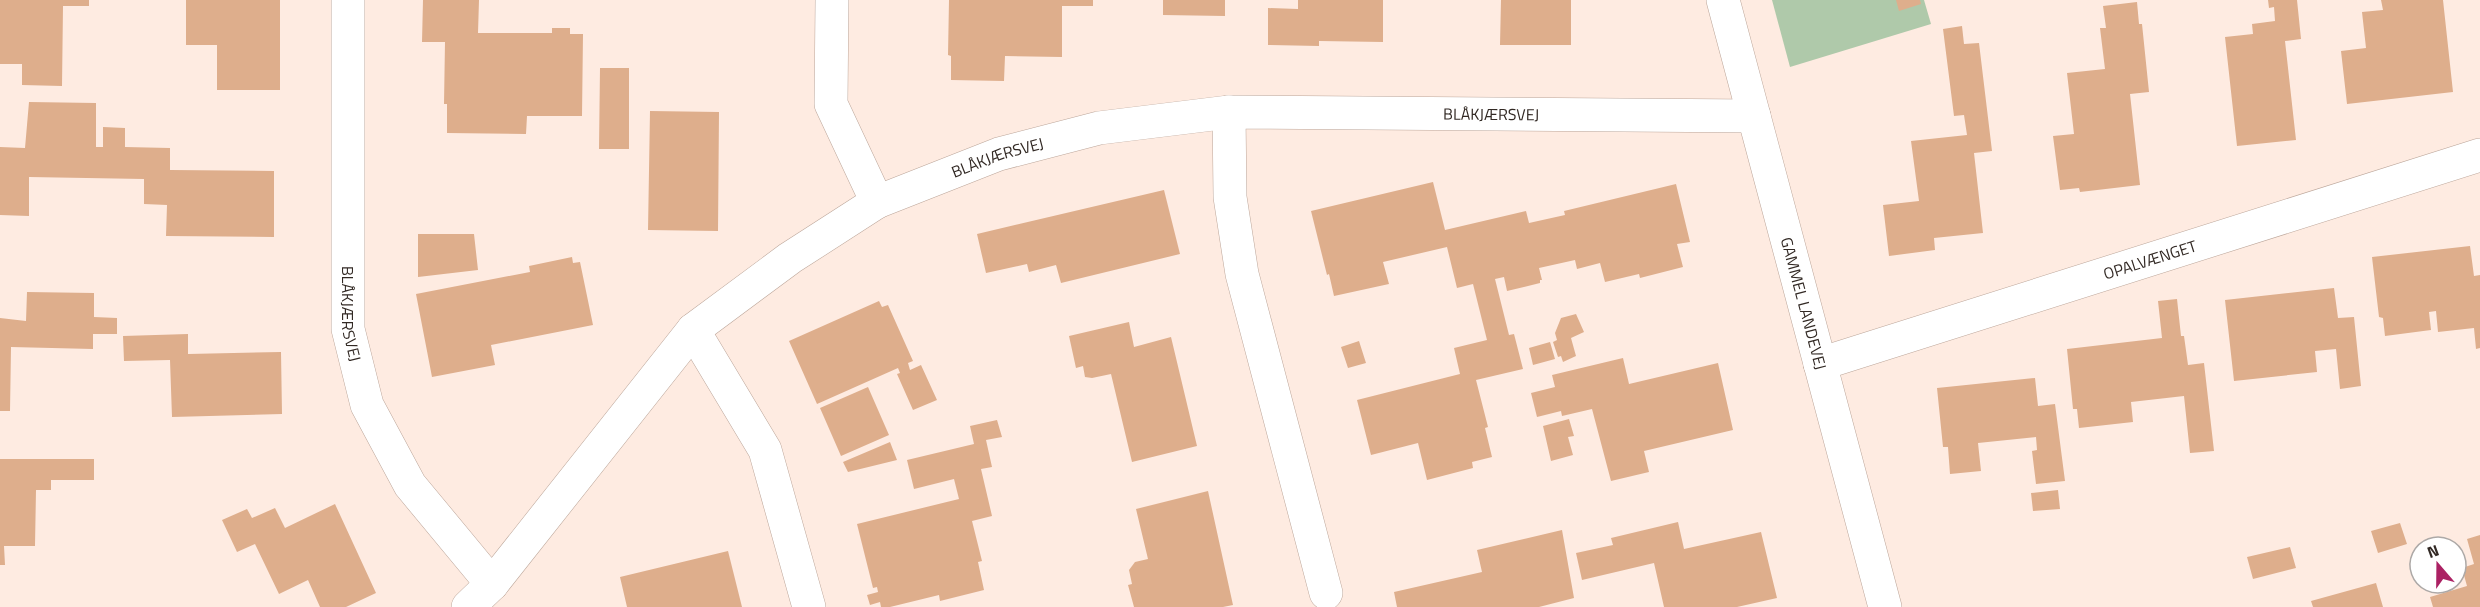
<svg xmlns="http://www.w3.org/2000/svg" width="2480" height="607" font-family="'Titillium Web',sans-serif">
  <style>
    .green { fill: #afc9aa }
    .building { fill: #deae8c }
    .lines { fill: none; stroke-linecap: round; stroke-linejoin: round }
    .minor-casing { stroke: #bca69a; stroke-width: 34 }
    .tertiary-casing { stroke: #bca69a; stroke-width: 34 }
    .minor { stroke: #fff; stroke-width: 33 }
    .tertiary { stroke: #fff; stroke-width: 33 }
    .labels { text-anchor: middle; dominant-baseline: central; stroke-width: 4.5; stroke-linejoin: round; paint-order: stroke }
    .street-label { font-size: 16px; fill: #322924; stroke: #fff }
  </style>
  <rect width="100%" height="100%" fill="#feebe1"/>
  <!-- green -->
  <path class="green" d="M1772,0H1924L1931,24L1790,67Z"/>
  <!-- building -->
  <path class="building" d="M0,0H89V6H63L62,86L22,85V64H0Z
    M186,0H280V90H217V45H186Z
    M423,0H479L478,33H552V28H570V34H583L582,116H527L526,134L447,133V104H444L445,42H422Z
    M949,0H1093V6H1062V57L1005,56L1004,81L951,80V56L948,55Z
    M1163,0H1225V16L1163,15Z
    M1298,0H1383V42L1319,41V46L1268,45V8L1298,9Z
    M1501,0H1571V45H1500Z
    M1896,0H1920L1921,4L1899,11Z
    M2268,0H2297L2301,39L2285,41L2296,140L2237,146L2225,37L2253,34L2252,24L2275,21L2274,7L2269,8Z
    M2381,0H2443L2453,92L2347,104L2341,51L2366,48L2362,12L2383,10Z
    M2137,2L2139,24H2142L2149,92L2130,94L2140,185L2080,192L2079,188L2060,190L2053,136L2074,134L2067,73L2105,69L2100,28H2106L2103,6Z
    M1962,26L1964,44L1979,43L1992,151L1974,153L1983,233L1934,238L1935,250L1889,256L1883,205L1919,201L1911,141L1967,135L1964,115L1954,116L1943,29Z
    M600,68H629V149H599Z
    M29,102L96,103V147H103V127L125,128V147L170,148V170L274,171V237L166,236L167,205L144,204V179L29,177V216L0,215V147L25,148Z
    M650,111L719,112L718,231L648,230Z
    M1433,182L1445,230L1526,211L1529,223L1565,215L1564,211L1676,184L1690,242L1677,244L1683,267L1640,278L1639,274L1605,282L1600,263L1577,269L1575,260L1539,268L1542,280H1540V283L1507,291L1504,277L1495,279L1509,335L1514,334L1523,369L1476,380L1488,427L1485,428L1492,457L1472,462L1473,468L1427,480L1418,443L1371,455L1357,400L1460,374L1454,348L1487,340L1473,284L1457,288L1447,247L1383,262L1389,284L1334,296L1329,274L1327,275L1311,211Z
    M1164,190L1180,254L1061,283L1056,265L1029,272L1027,264L986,273L977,234Z
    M418,234H474L478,270L418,277Z
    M2470,246L2474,276L2480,275V348L2476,349L2474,328L2438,332L2436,311L2429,312L2431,330L2385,336L2383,318L2379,317L2372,257Z
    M572,257L573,263L580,262L593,325L491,345L495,365L432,377L416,294L530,272L529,266Z
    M2334,288L2338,318L2354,317L2361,386L2340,389L2336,349L2315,351L2317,372L2234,381L2225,300Z
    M27,292L94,293V317L117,318V334H93V349L11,347L10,411H0V318L26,321Z
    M2177,299L2181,336H2184L2188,365L2204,363L2214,451L2190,453L2184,396L2131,402L2133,422L2079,428L2077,409H2073L2067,349L2162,338L2158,301Z
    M879,301L882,307L888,305L913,361L908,363L910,370L921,365L937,400L913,410L897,374L900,373L898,368L817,404L789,341Z
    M1576,314L1584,332L1571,338L1576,356L1563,362L1561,356L1558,357L1553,342L1557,340L1555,333L1561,318Z
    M1129,322L1134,347L1171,337L1197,446L1132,462L1111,374L1092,378L1085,377L1083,366L1076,368L1069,336Z
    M188,334V354L281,352L282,414L172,417L170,360L124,361L123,336Z
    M1359,341L1366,363L1348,368L1341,347Z
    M1550,342L1555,359L1533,365L1529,348Z
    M1623,358L1629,384L1718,363L1733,430L1644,451L1649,472L1611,481L1592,409L1562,416L1561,411L1537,417L1531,393L1555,387L1552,375Z
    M2035,378L2038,406L2055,404L2065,481L2036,484L2032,451L2037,450L2036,437L1978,443L1981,471L1950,474L1948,447H1943L1937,388Z
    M868,387L889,435L841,456L820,408Z
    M1569,419L1574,436L1568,437L1573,455L1551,461L1543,426Z
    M997,420L1002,437L986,440L992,467L981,469L992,516L972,521L982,561L978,562L984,590L940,601L939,595L890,607H881L880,602L870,605L867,595L878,592L877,587L873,588L857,524L959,499L954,479L914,489L907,460L974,444L970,426Z
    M890,442L897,460L848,472L843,462Z
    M0,459H94V480H51V490H36L35,546H4L5,565H0Z
    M2058,490L2060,509L2033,511L2031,493Z
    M1208,491L1233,605L1223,607H1134L1128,585L1132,584L1129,570L1135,562L1148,559L1136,509Z
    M335,504L376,593L346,607H320L308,580L279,594L255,544L237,552L222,520L247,509L252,518L275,508L285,528Z
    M1678,522L1684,549L1761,532L1777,598L1737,607H1664L1654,563L1582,580L1576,553L1613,545L1611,538Z
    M2400,523L2407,544L2378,553L2371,531Z
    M1562,530L1574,598L1539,607H1397L1394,592L1482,572L1477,550Z
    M2480,535V607H2433L2430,597L2467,586L2462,568L2474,564L2467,539Z
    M2290,547L2296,568L2253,579L2247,557Z
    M728,551L742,607H627L620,577Z
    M2376,583L2383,607H2313L2311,601Z"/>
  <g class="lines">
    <defs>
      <g id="minor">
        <path id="s1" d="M348,0V329L367,405L410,485L492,584"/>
        <path d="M832,0L831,104L877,202"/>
        <path d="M1229,112L1230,197L1242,274L1326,593"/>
        <path d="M693,330L765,450L809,607"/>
        <path id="s2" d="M1820,364L2480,155"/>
        <path id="s3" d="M468,607L492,584L693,330L790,258L877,202L999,154L1099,128L1229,112L1754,116"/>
      </g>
      <g id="tertiary">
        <path id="s4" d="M1723,0L1885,607"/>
      </g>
    </defs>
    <!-- minor casing -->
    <use href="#minor" class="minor-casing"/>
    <!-- tertiary casing -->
    <use href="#tertiary" class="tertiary-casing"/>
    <!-- minor -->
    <use href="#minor" class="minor"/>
    <!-- tertiary -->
    <use href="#tertiary" class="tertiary"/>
  </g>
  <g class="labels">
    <!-- street labels -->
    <g class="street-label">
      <text stroke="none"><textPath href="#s3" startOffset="1209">BLÅKJÆRSVEJ</textPath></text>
      <text stroke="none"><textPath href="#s3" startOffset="710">BLÅKJÆRSVEJ</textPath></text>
      <text stroke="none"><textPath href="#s2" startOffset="346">OPALVÆNGET</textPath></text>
      <text stroke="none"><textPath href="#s4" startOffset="314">GAMMEL LANDEVEJ</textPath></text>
      <text stroke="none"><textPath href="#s1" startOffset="314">BLÅKJÆRSVEJ</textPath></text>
    </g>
  </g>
  <!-- north arrow -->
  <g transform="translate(2438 565) rotate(340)"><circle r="28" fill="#ffffff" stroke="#ada9a7" stroke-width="1.5"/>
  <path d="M0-4.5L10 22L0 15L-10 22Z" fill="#ab2163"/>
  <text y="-9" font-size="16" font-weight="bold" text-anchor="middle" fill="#322924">N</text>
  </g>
</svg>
